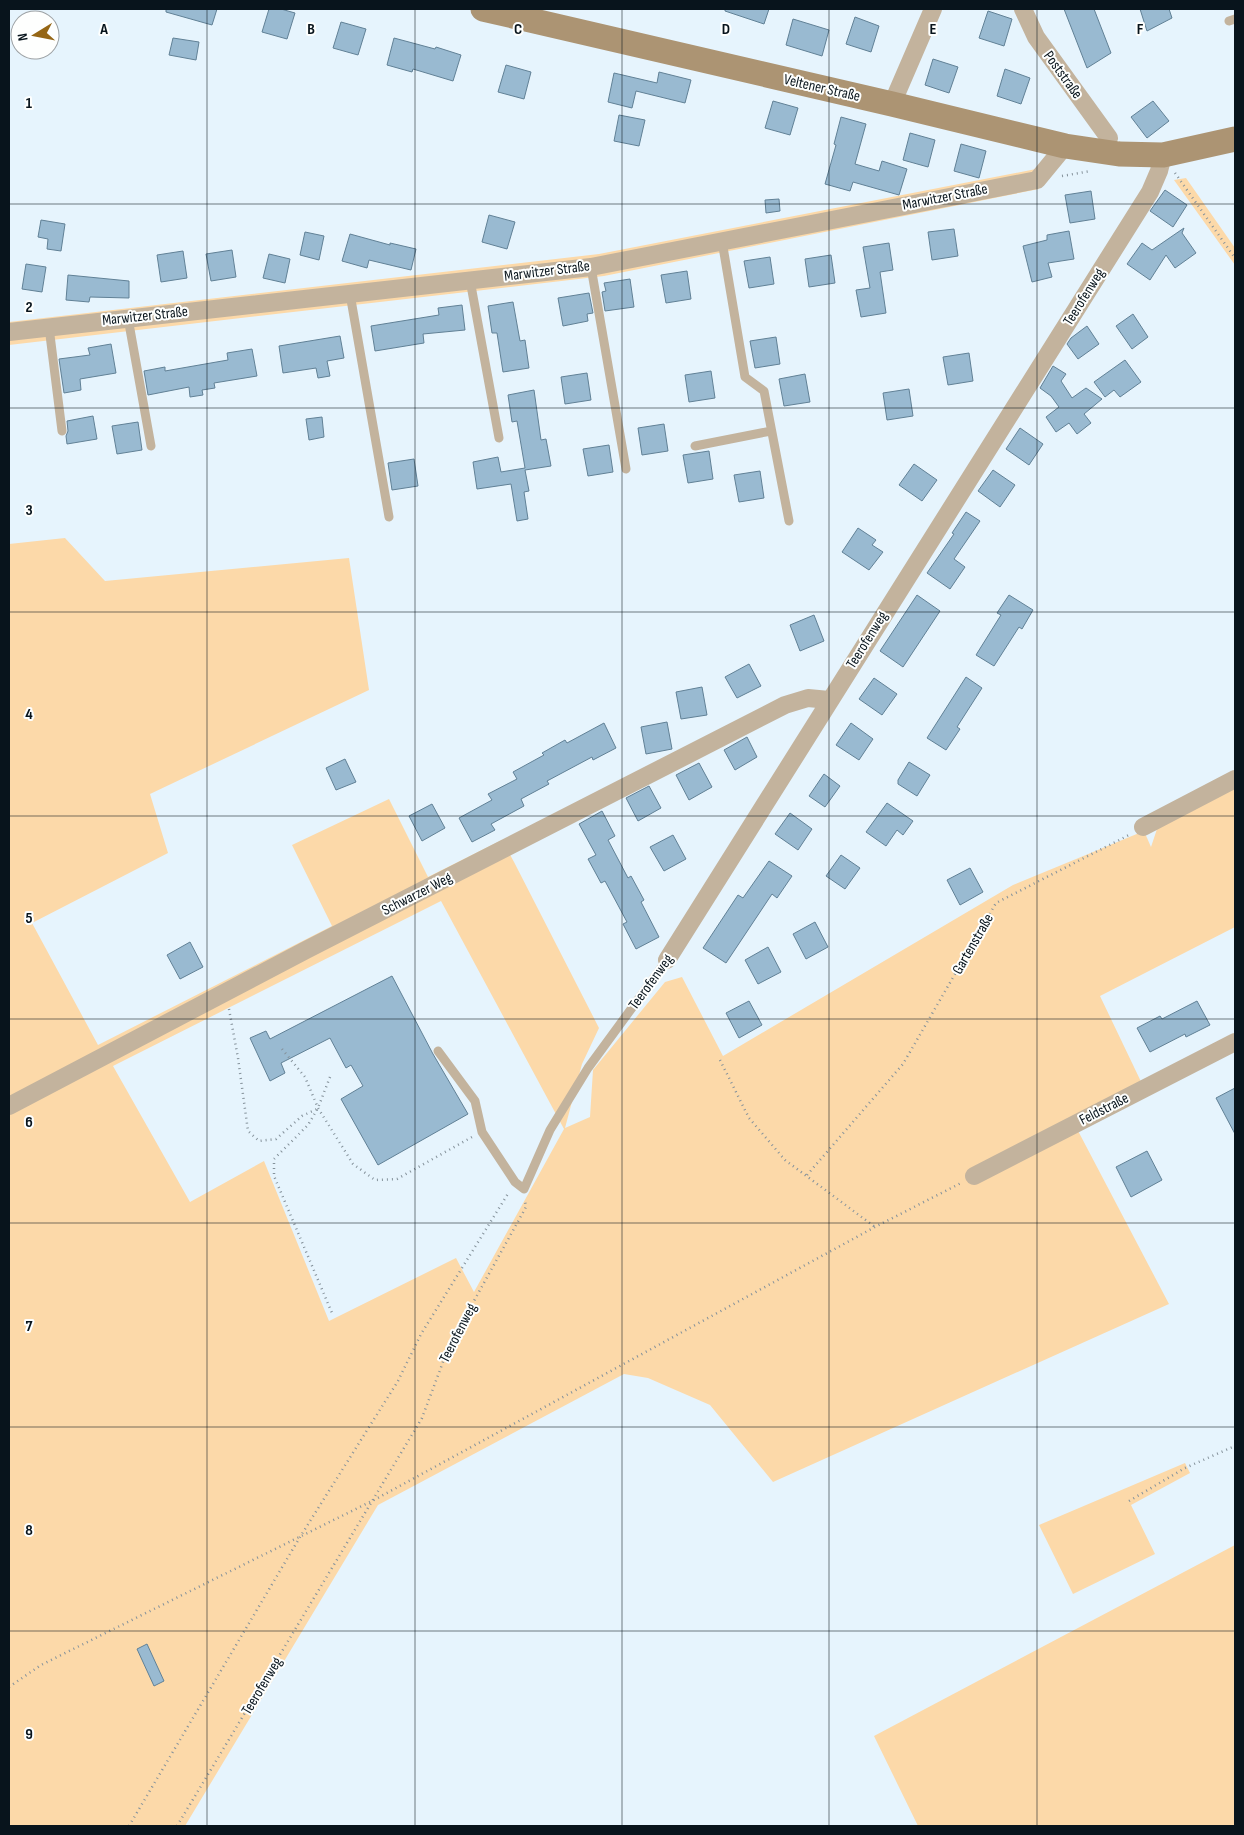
<svg xmlns="http://www.w3.org/2000/svg" width="1244" height="1835" font-family="'Sofia Sans Condensed',sans-serif">
  <style>
    .green { fill: #fcd9a9; fill-rule: evenodd }
    .building { fill: #99bad1; stroke: #618196 }
    .lines { fill: none; stroke-linecap: round; stroke-linejoin: round }
    .path { stroke: #85929b; stroke-width: 2.5; stroke-dasharray: 1 4; stroke-linecap: butt }
    .service { stroke: #c3b39d; stroke-width: 9 }
    .minor { stroke: #c3b39d; stroke-width: 18 }
    .secondary { stroke: #ac9473; stroke-width: 25 }
    .grid { fill: none; stroke: #08141c; stroke-width: 1; stroke-opacity: 0.55 }
    .labels { text-anchor: middle; dominant-baseline: central; stroke-width: 4; stroke-linejoin: round; paint-order: stroke }
    .street-label { font-size: 15px; fill: #08141c; stroke: #fefffe }
    .grid-label { font-size: 16px; text-anchor: middle; font-weight: bold; fill: #08141c; stroke: #fefffe; stroke-width: 4; stroke-linejoin: round; paint-order: stroke }
  </style>
  <rect width="100%" height="100%" fill="#e6f4fd"/>
  <!-- green -->
  <path class="green" d="M1036,169L1039,189L604,276L9,345V322L599,254Z
    M1186,178L1235,248V265L1174,180Z
    M65,538L105,581L349,558L369,690L150,794L168,853L32,923L98,1045L332,926L292,845L389,799L428,877L502,840L514,862L599,1028L582,1064L565,1128L590,1117L593,1070L665,982L682,977L723,1056L1013,885L1144,831L1151,847L1158,826L1235,786V927L1100,996L1145,1090L1076,1127L1169,1304L773,1482L710,1405L648,1378L624,1374L378,1505L185,1826H9V544ZM441,901L564,1129L474,1292L456,1258L329,1321L264,1161L190,1202L113,1066Z
    M1185,1463L1190,1473L1131,1505L1155,1554L1073,1594L1039,1525Z
    M1235,1545V1826H918L874,1736Z"/>
  <!-- building -->
  <path class="building" d="M166,9H217L212,25L166,12Z
    M269,9H281L295,13L287,39L262,32Z
    M725,9H769L764,24L725,11Z
    M1064,9H1094L1111,53L1087,68Z
    M1140,9H1169L1172,18L1147,31Z
    M988,11L1012,19L1004,46L979,38Z
    M855,17L879,26L871,52L846,44Z
    M793,19L829,30L822,56L786,45Z
    M341,22L366,29L358,55L333,48Z
    M173,38L199,42L196,60L169,55Z
    M394,38L435,49L436,47L461,55L453,81L413,69L412,72L387,65Z
    M933,59L958,67L949,93L925,85Z
    M506,65L531,72L524,99L498,92Z
    M1005,69L1030,78L1021,104L997,96Z
    M659,72L691,80L685,103L636,91L632,108L608,102L614,73L657,83Z
    M773,101L798,108L790,135L765,128Z
    M1153,101L1169,121L1147,138L1131,117Z
    M619,115L645,120L639,146L614,141Z
    M841,117L866,124L855,164L879,171L882,161L907,169L899,195L853,182L850,191L825,184L836,145L834,144Z
    M910,133L935,140L928,167L903,160Z
    M961,144L986,151L979,178L954,171Z
    M1165,190L1187,205L1173,227L1150,211Z
    M1091,191L1095,219L1070,223L1065,195Z
    M779,199L780,211L766,213L765,200Z
    M489,215L515,222L507,249L482,242Z
    M41,220L65,224L61,251L47,249L48,239L38,237Z
    M1184,228L1182,233L1196,253L1175,268L1166,255L1150,280L1127,264L1142,243L1152,250Z
    M954,229L958,256L932,260L928,232Z
    M1069,231L1074,259L1048,263L1052,277L1032,282L1023,246L1047,240V235Z
    M305,232L324,236L319,260L300,255Z
    M350,234L390,245V243L416,249L411,270L369,260L367,268L342,261Z
    M889,243L893,270L880,272L886,313L861,317L856,290L870,288L863,247Z
    M232,250L236,277L211,281L206,254Z
    M183,251L187,278L161,282L157,255Z
    M269,254L290,259L285,283L263,278Z
    M831,255L835,283L809,287L805,259Z
    M770,257L774,284L749,288L744,261Z
    M26,264L46,267L42,292L22,289Z
    M687,271L691,299L666,303L661,275Z
    M68,275L129,281V298L90,297L89,302L66,300Z
    M630,279L634,307L605,311L602,292L606,291L604,283Z
    M589,293L593,313L587,314L588,321L563,326L558,298Z
    M513,302L520,341L525,340L529,368L503,372L497,333H492L488,306Z
    M462,305L465,330L423,334L424,343L375,351L371,326L439,315L438,308Z
    M1133,314L1148,337L1132,349L1116,326Z
    M1087,326L1099,344L1078,359L1067,344L1071,338Z
    M340,336L344,358L327,361L330,376L318,378L316,368L283,373L279,346Z
    M776,337L780,364L755,368L750,341Z
    M111,344L116,373L80,379L81,390L64,393L59,359L90,355L88,348Z
    M252,349L257,376L214,383L215,388L202,390L203,395L190,397L189,387L148,395L144,371L165,367V371L228,360L227,353Z
    M969,353L973,381L948,385L943,357Z
    M1125,360L1141,382L1120,397L1114,390L1105,397L1094,382Z
    M1053,366L1066,374L1061,381L1072,398L1086,388L1102,399L1084,414L1091,423L1077,434L1069,423L1056,432L1046,417L1059,407L1051,396L1040,388Z
    M711,371L715,398L689,402L685,375Z
    M587,373L591,400L565,404L561,377Z
    M805,374L810,402L784,406L779,379Z
    M909,389L913,416L887,420L883,393Z
    M534,390L541,440L546,439L551,466L525,470L529,491L524,492L528,519L517,521L511,484L477,489L473,462L498,457L501,472L525,468L517,421L512,422L508,395Z
    M93,416L97,439L67,444L66,436L68,431L67,421Z
    M322,417L324,437L309,440L306,419Z
    M138,422L142,450L117,454L112,426Z
    M664,424L668,451L642,455L638,428Z
    M1020,428L1043,444L1029,465L1006,449Z
    M609,445L613,472L588,476L583,449Z
    M709,451L713,479L688,483L683,455Z
    M414,459L418,486L392,490L388,463Z
    M914,464L937,480L922,501L899,485Z
    M993,470L1015,485L1000,507L978,491Z
    M760,471L764,498L739,502L734,475Z
    M966,512L980,521L954,559L965,567L950,589L927,573L954,534L952,533Z
    M858,528L876,540L872,545L883,552L869,570L842,552Z
    M917,595L940,611L903,667L880,651Z
    M1009,595L1033,610L1022,629L1019,627L994,666L976,655L1001,615L997,613Z
    M814,615L824,641L800,651L790,625Z
    M749,664L761,686L737,698L725,677Z
    M966,677L982,688L957,727L960,729L946,750L927,738Z
    M874,678L897,694L882,715L859,699Z
    M702,687L707,715L681,719L676,692Z
    M667,722L672,749L646,754L641,727Z
    M604,723L616,748L593,760L592,757L547,781L549,784L521,799L524,806L491,824L495,830L472,842L459,818L492,800L488,794L517,779L513,772L544,755L542,753L565,740L567,743Z
    M851,723L873,739L859,760L836,745Z
    M747,737L757,757L735,770L724,750Z
    M345,759L356,782L336,790L326,768Z
    M909,762L930,775L917,796L898,784V780Z
    M699,763L712,787L689,800L676,775Z
    M824,774L840,786L825,807L809,796Z
    M649,786L661,808L638,821L626,798Z
    M887,803L913,821L903,835L897,830L886,846L866,832Z
    M432,804L445,828L422,841L409,816Z
    M602,811L615,836L608,840L628,878L631,876L644,900L641,902L659,937L636,949L623,924L627,922L605,881L601,883L588,859L596,855L579,824Z
    M790,813L812,829L798,850L775,834Z
    M673,835L686,859L664,871L650,847Z
    M841,855L860,868L845,889L826,876Z
    M769,861L792,876L777,898L772,894L726,963L703,948L738,895L743,898Z
    M970,868L983,892L960,905L947,880Z
    M815,922L828,947L806,959L793,934Z
    M190,942L203,967L180,979L167,955Z
    M768,947L781,972L758,984L745,960Z
    M392,976L433,1054L468,1114L378,1165L341,1099L363,1086L351,1065L346,1068L330,1038L281,1063L285,1073L270,1081L250,1038L266,1031L270,1039Z
    M749,1001L762,1025L739,1038L726,1013Z
    M1197,1001L1210,1025L1186,1037L1185,1034L1150,1052L1137,1028L1160,1016L1162,1019Z
    M1235,1088V1134L1216,1098Z
    M1147,1151L1162,1180L1131,1197L1116,1167Z
    M147,1644L164,1681L154,1686L137,1649Z"/>
  <g class="lines">
    <!-- path -->
    <path class="path" d="M1175,173L1235,258
      M1062,176L1091,171
      M229,1009L238,1058L248,1131L259,1141L276,1139L302,1116L317,1109
      M282,1049L305,1077L318,1108L353,1164L375,1180L397,1179L472,1137
      M720,1060L749,1118L785,1160L875,1227
      M330,1077L318,1108L308,1125L274,1159V1176L332,1313
      M807,1175L903,1064L996,903L1129,835
      M1129,1501L1185,1468L1235,1446
      M9,1687L41,1665L374,1500L875,1227L961,1183
      M129,1826L300,1537L398,1381L421,1334L509,1192
      M177,1826L422,1418L449,1346L526,1207L525,1201"/>
    <!-- service -->
    <path class="service" d="M1229,21L1235,19
      M722,241L745,377L764,391L789,521
      M591,267L626,469
      M470,280L499,438
      M350,294L389,517
      M128,318L151,446
      M49,327L62,431
      M695,446L771,431
      M438,1051L475,1101L482,1132L515,1182L524,1189L550,1130L588,1068L667,960"/>
    <!-- minor -->
    <path class="minor" d="M1023,9L1036,37L1109,138
      M892,104L933,9
      M9,332L591,267L1037,180L1065,146
      M1143,827L1235,779
      M667,960L1150,192L1159,171L1163,155
      M9,1106L306,950L785,705L808,698L829,700
      M974,1176L1235,1042"/>
    <!-- secondary -->
    <path class="secondary" d="M483,9L892,104L1065,146L1119,154L1163,155L1235,139"/>
  </g>
  <!-- grid -->
  <path class="grid" d="M207,9V1826M415,9V1826M622,9V1826M829,9V1826M1037,9V1826M9,204H1235M9,408H1235M9,612H1235M9,816H1235M9,1019H1235M9,1223H1235M9,1427H1235M9,1631H1235"/>
  <g class="labels">
    <!-- street labels -->
    <g class="street-label">
      <text transform="translate(1063 75) rotate(54)">Poststraße</text>
      <text transform="translate(822 88) rotate(13)">Veltener Straße</text>
      <text transform="translate(945 197) rotate(-11)">Marwitzer Straße</text>
      <text transform="translate(547 271) rotate(-7)">Marwitzer Straße</text>
      <text transform="translate(1084 297) rotate(-58)">Teerofenweg</text>
      <text transform="translate(145 316) rotate(-6)">Marwitzer Straße</text>
      <text transform="translate(867 640) rotate(-58)">Teerofenweg</text>
      <text transform="translate(417 894) rotate(-27)">Schwarzer Weg</text>
      <text transform="translate(973 944) rotate(-60)">Gartenstraße</text>
      <text transform="translate(651 982) rotate(-54)">Teerofenweg</text>
      <text transform="translate(1104 1109) rotate(-27)">Feldstraße</text>
      <text transform="translate(458 1333) rotate(-63)">Teerofenweg</text>
      <text transform="translate(262 1686) rotate(-59)">Teerofenweg</text>
    </g>
  </g>
  <g class="grid-label">
    <text x="104" y="34">A</text>
    <text x="311" y="34">B</text>
    <text x="518" y="34">C</text>
    <text x="726" y="34">D</text>
    <text x="933" y="34">E</text>
    <text x="1140" y="34">F</text>
    <text x="29" y="108">1</text>
    <text x="29" y="312">2</text>
    <text x="29" y="515">3</text>
    <text x="29" y="719">4</text>
    <text x="29" y="923">5</text>
    <text x="29" y="1127">6</text>
    <text x="29" y="1331">7</text>
    <text x="29" y="1535">8</text>
    <text x="29" y="1739">9</text>
  </g>
  <!-- border -->
  <rect width="1244" height="1835" fill="none" stroke="#08141c" stroke-width="20"/>
  <!-- north arrow -->
  <g transform="translate(35 35) rotate(260)"><circle r="24" fill="#fefffe" stroke="#9ca1a4"/>
  <path d="M0-4L9 19L0 12L-9 19Z" fill="#956615"/>
  <text y="-8" font-size="14" font-weight="bold" text-anchor="middle" fill="#08141c">N</text>
  </g>
</svg>
